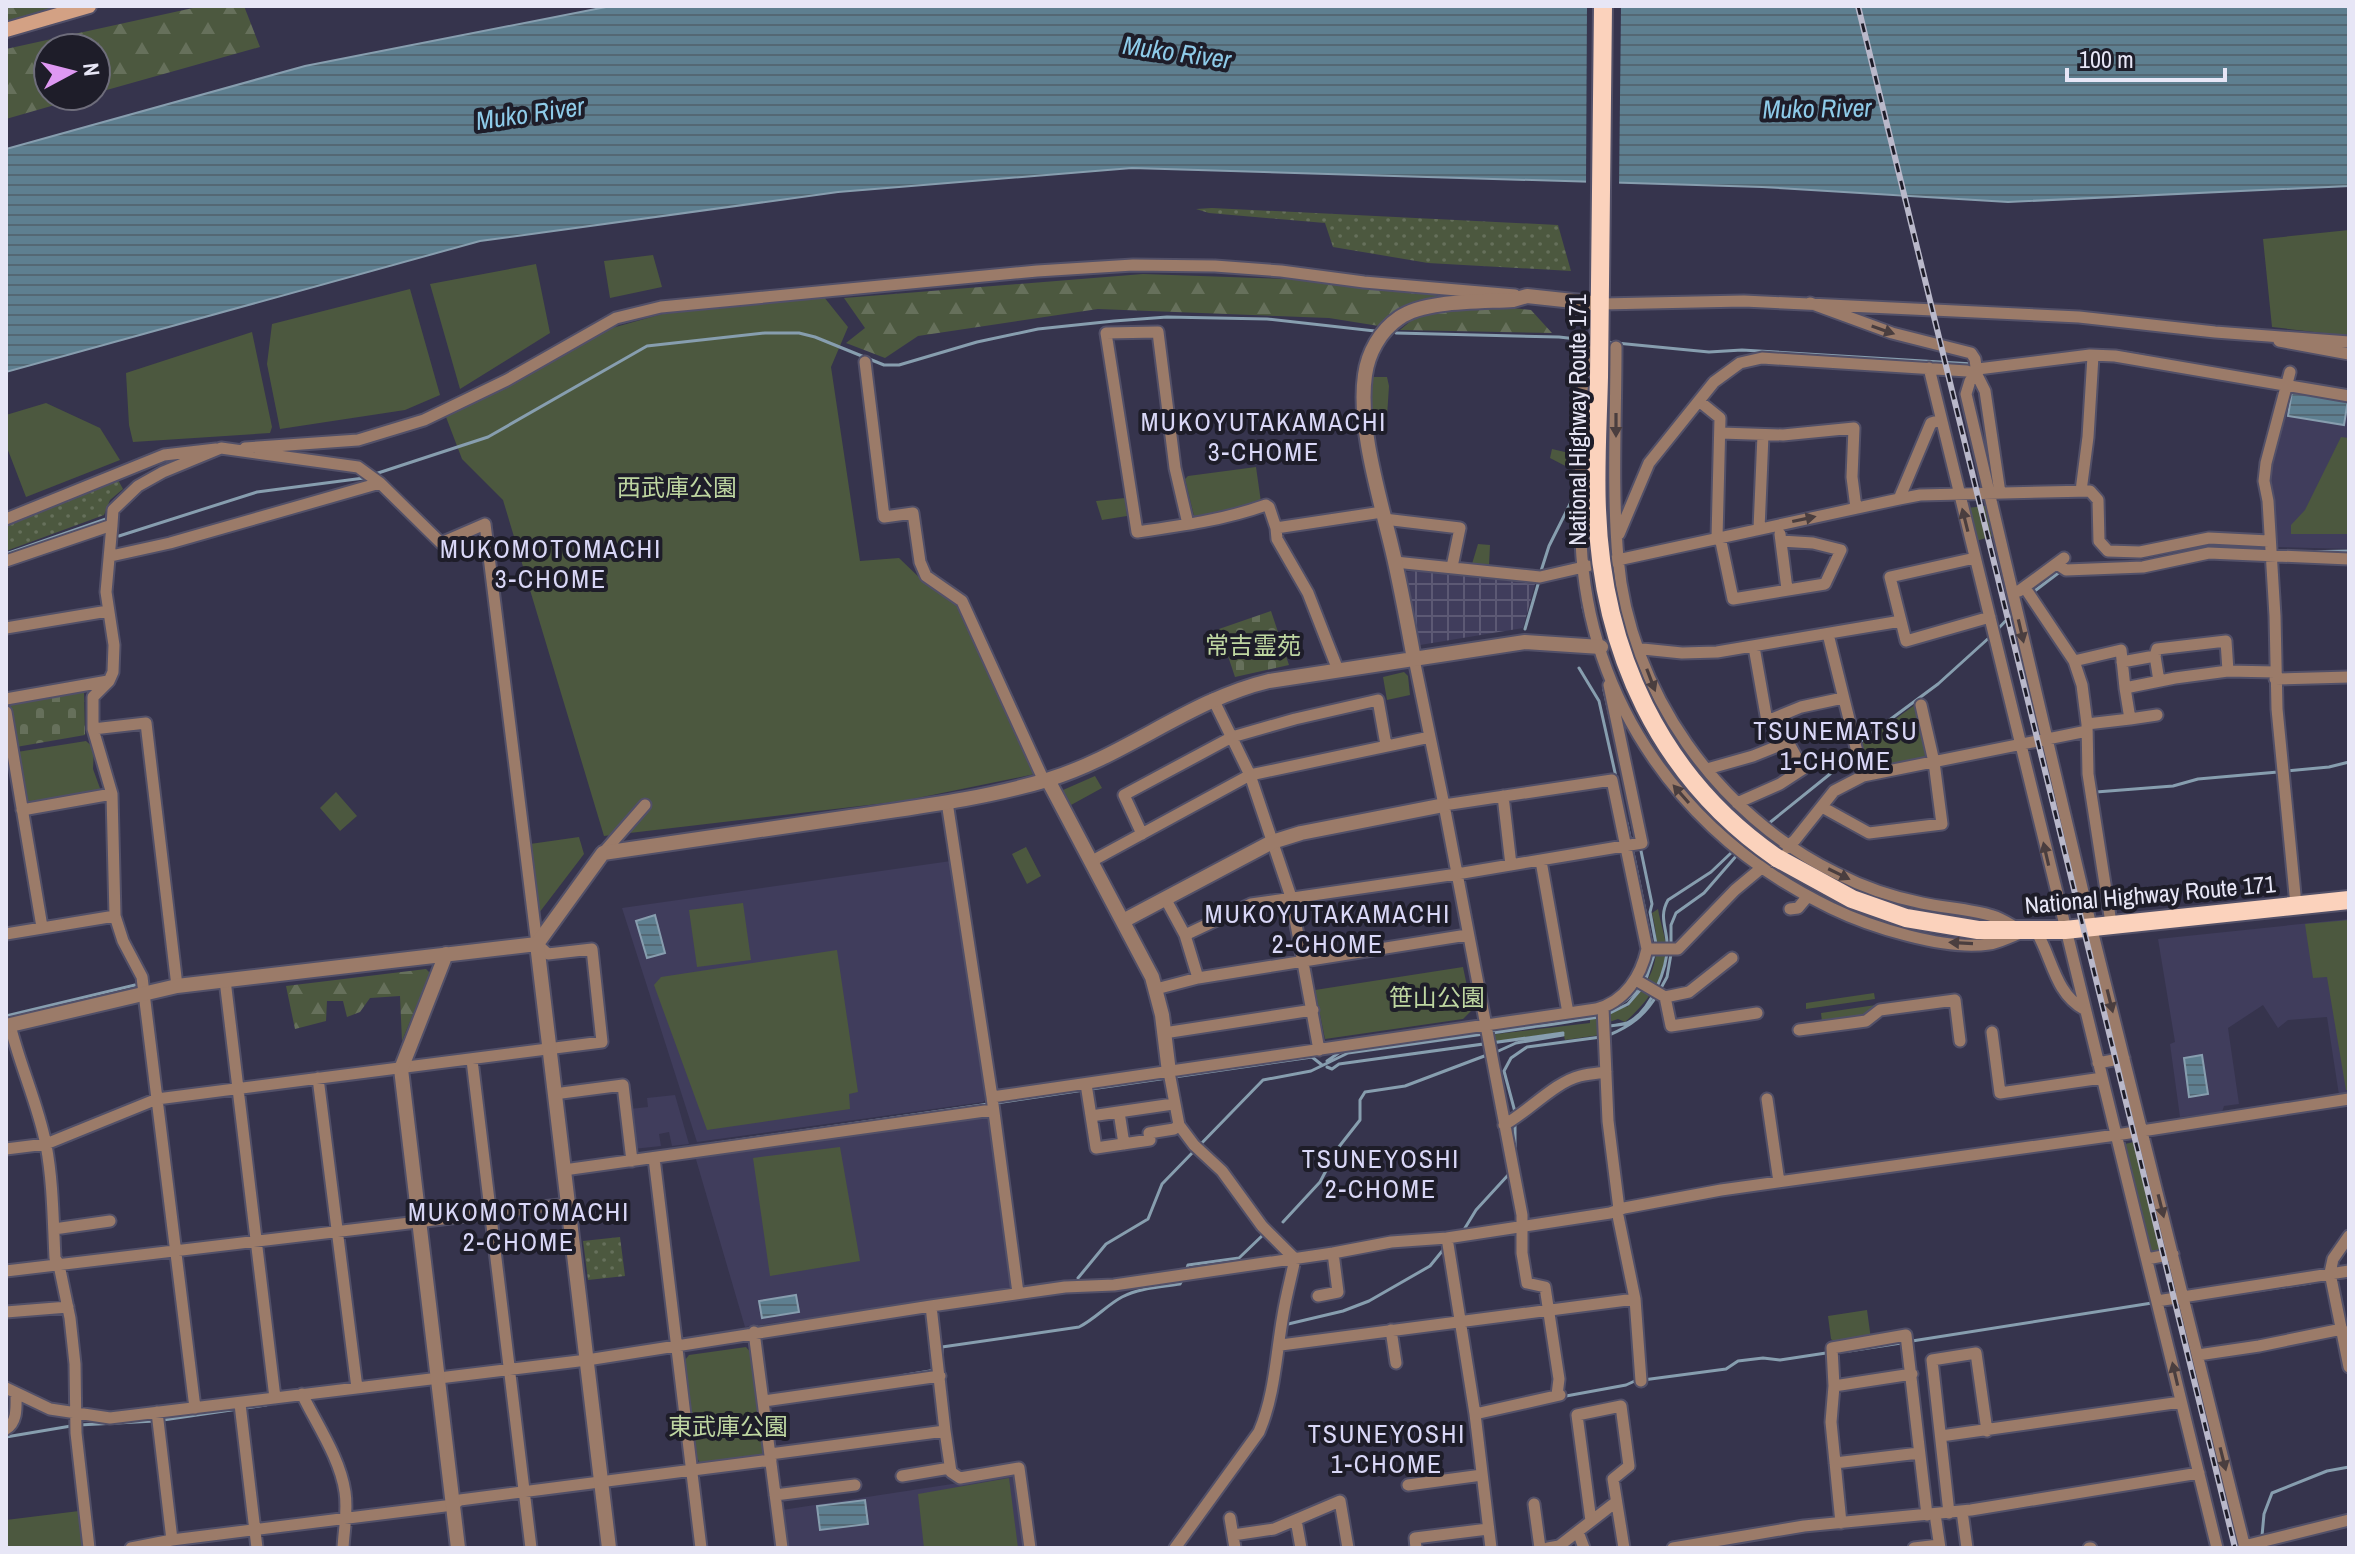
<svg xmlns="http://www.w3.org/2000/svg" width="2355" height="1554" font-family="'Archivo Narrow','Noto Sans JP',sans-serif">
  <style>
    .built { fill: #403d5c }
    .industrial { fill: url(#industrial-grid) }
    .grass { fill: url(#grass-dots) }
    .forest { fill: url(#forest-firs) }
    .cemetery { fill: url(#cemetery-stones) }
    .green { fill: #4c583f }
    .water { fill: url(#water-rules); stroke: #879eaf; stroke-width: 2 }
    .pier { fill: #36344d }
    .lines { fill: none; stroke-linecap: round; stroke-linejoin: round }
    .stream { stroke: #879eaf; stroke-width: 3 }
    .minor-casing { stroke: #525068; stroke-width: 15 }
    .tertiary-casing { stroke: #525068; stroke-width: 18 }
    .secondary-casing { stroke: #525068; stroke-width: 18 }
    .trunk-casing { stroke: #525068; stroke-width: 22 }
    .minor { stroke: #9b7b69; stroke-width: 11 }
    .tertiary { stroke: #9b7b69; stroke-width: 14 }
    .secondary { stroke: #d3a184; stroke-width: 14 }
    .trunk { stroke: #fbd2bc; stroke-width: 18 }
    .rail-casing { stroke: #b9b8ca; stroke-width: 6 }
    .rail { stroke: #1e1d29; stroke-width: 3; stroke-dasharray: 9; stroke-linecap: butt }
    .trunk-bridge-casing { stroke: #525068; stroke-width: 22; stroke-linecap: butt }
    .trunk-bridge { stroke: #fbd2bc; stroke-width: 18 }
    .oneway { fill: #4a3e3f }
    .labels { text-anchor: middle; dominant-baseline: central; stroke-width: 8; stroke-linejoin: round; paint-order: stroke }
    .street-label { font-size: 24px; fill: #e7e6f6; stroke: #1e1d29 }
    .park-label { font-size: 24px; fill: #bed6a1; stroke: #1e1d29 }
    .water-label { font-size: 26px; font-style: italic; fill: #8ecbe9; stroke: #1e1d29 }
    .neighbourhood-label { font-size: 26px; letter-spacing: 2px; fill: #d9d7f7; stroke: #1e1d29 }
  </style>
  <defs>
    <pattern id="industrial-grid" width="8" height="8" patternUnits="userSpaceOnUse" patternTransform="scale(2)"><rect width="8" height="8" fill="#403d5c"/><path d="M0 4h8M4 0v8" fill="none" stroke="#5c5974"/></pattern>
    <pattern id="grass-dots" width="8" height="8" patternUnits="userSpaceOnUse" patternTransform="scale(2)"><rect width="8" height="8" fill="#4c583f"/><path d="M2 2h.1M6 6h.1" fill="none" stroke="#66705b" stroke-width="1.8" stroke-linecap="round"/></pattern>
    <pattern id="forest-firs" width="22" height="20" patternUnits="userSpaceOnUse" patternTransform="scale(2)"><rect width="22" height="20" fill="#4c583f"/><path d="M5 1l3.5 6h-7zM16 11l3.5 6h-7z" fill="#66705b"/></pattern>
    <pattern id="cemetery-stones" width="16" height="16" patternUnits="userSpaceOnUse" patternTransform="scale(2)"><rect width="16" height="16" fill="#4c583f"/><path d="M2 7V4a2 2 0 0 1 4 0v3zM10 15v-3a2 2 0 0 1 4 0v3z" fill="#66705b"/></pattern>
    <pattern id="water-rules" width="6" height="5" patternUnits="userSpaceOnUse" patternTransform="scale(2)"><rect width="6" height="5" fill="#5e7f90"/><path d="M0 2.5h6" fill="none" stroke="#546874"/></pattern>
  </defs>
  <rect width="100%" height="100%" fill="#36344d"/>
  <!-- built -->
  <path class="built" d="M2288,389L2349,397V549L2274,547L2270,520L2271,484L2267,466Z
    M951,861L985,1100L983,1102L697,1142L622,908Z
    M2349,919V1094L2339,1095L2327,1017L2288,1020L2278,1028L2263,1005L2228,1028L2239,1104L2224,1106L2222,1112L2180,1117L2170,1044L2175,1042L2158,939Z
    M675,1095L689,1144L672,1146L669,1132L659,1134L661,1146L633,1149L630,1109L648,1107L647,1098Z
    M987,1116L1015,1289L745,1327L695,1156Z
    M1011,1475L1017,1480L1025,1548H786L782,1510Z"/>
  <!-- industrial -->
  <path class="industrial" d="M1423,570L1535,584L1523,628L1420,645L1406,572Z"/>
  <!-- grass -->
  <path class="grass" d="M1212,208L1558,225L1571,271L1428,263L1333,247L1325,223L1209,213L1196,209Z
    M118,480L123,489L110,500L104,515L6,551V525Z
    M620,1237L625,1276L588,1280L583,1241Z"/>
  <!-- forest -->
  <path class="forest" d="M6,6H74L6,26Z
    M202,6H244L260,47L96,93V48H48V96H86L6,119V49Z
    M1143,274L1317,280L1436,294L1438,299L1379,326L1329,318L1098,309L918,336L885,358L846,343L865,328L844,298Z
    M1504,307L1531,310L1552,333L1400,330L1419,314Z
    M426,969L430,973L402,1041L400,996L370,998L360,1012L347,1017L343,1001H327L326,1021L295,1029L286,986Z"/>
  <!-- cemetery -->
  <path class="cemetery" d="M1271,611L1289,665L1235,677L1219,629Z
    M80,691L84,693L85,735L16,747L10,707L12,702Z"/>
  <!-- green -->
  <path class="green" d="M2349,230V336L2272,327L2263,239Z
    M653,255L662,287L610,298L604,261Z
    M536,264L550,333L460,389L430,284Z
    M410,289L440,395L405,410L280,429L267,364L272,324Z
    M824,297L848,327L831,367L860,561L899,558L924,582L957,606L1035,774L903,801L604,836L503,500L462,459L446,417L612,328L662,314Z
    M252,332L272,427L270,433L133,442L129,425L126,373Z
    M1373,377H1387L1389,386L1386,432L1374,431L1370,385Z
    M46,403L100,428L120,460L26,497L6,445V415Z
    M2341,437L2349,438V534H2291V525L2305,510Z
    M1552,449L1578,455L1577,472L1550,458Z
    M1256,467L1261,502L1197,518L1194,516L1185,479L1188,476Z
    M1125,498L1127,516L1102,520L1096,501Z
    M1985,506L1993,536L1976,541L1967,508Z
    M1478,544L1490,545L1489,566L1472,564Z
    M1404,672L1408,676L1410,695L1387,700L1383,677Z
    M1916,704L1928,753L1923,758L1872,770L1865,765L1861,744Z
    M86,741L94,748L93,769L101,791L25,805L17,752Z
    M1095,776L1102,788L1071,805L1063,790Z
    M336,792L357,816L340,831L320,808Z
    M579,837L584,854L539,913L530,844Z
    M1026,847L1041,876L1027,884L1012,854Z
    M743,903L751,960L697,967L689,910Z
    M1658,909C1660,922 1665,934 1666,947C1666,978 1647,1003 1625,1022L1618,1019L1601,1025L1600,1035L1565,1040L1563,1032L1490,1042L1489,1035L1590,1023V1019L1610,1013L1625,1005L1627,1007C1656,976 1662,954 1652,913Z
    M2349,920V1090H2346L2327,977L2313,978L2305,924Z
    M837,950L858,1092L849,1094L850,1109L707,1130L654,985L661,977Z
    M1463,967L1472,1010L1463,1019L1325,1039L1315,990Z
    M1874,993L1875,999L1806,1009V1003Z
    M1876,1005V1009L1865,1017L1822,1022L1821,1013Z
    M2143,1140L2170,1249L2148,1255L2120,1145Z
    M840,1147L860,1261L770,1276L753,1158Z
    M1867,1310L1871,1339L1837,1344L1831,1339L1828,1316Z
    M746,1347L752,1354L767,1454L763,1457L701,1465L697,1458L685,1360L689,1355Z
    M1009,1478L1018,1548H924L918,1494Z
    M79,1511L83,1548H7L6,1520Z"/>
  <!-- water -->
  <path class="water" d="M611,6H2349V186L2008,202L1762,187L1132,168L838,192L480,241L6,372V149L305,66Z
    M2292,391L2348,400L2344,425L2288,416Z
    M655,915L665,953L647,958L636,921Z
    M2202,1055L2208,1094L2189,1097L2184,1058Z
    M796,1295L799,1312L762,1318L759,1301Z
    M865,1500L868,1524L820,1530L817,1506Z"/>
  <!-- pier -->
  <path class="pier" d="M1587,6H1621L1619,187H1586Z"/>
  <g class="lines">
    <!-- stream -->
    <path class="stream" d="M1396,333L1559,337L1594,341
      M1606,342L1709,352L1742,350L1973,364
      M2124,352L2148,356
      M375,474L488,437L647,346L765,333H799L815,337L884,365H899L977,342L1038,329L1114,321L1167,317L1267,319L1375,331
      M119,536L257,492L364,478
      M2301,552L2349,551
      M6,554L106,519
      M2067,566L2083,564
      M1541,571L1549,546L1575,494
      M2032,593L2061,571
      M1583,607L1591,639
      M1525,629L1539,581
      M1996,631L2013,613
      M1579,668L1599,701L1616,777
      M1604,690L1613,730
      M1857,744L1938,684L1991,636
      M2286,771L2329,767L2349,762
      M2096,792L2173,786L2198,779L2278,772
      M1627,823L1652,945
      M1768,824L1830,774L1851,748
      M1640,846L1652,904L1650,912L1656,944
      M1671,947V925L1676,913L1704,893L1737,855
      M1643,979L1651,952
      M1645,982L1655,952
      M1661,988L1667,977L1671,954
      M1606,1015L1628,1004L1641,989
      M6,1016L135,985
      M1609,1026C1614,1025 1622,1025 1627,1023C1651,1012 1669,966 1667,942C1666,926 1659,916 1668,900L1711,872L1731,853
      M1491,1031C1534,1025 1614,1026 1639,986
      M1492,1033L1599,1017
      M1609,1035C1631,1026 1645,1015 1657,995
      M1427,1040L1483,1032
      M1494,1053L1516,1043L1563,1035
      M1327,1061L1340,1052L1376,1047
      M1327,1067L1332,1069L1339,1064L1563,1033
      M1174,1077L1305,1058L1312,1057L1322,1065
      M1091,1089L1167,1078
      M996,1103L1084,1090
      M1515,1112L1504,1071L1511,1058L1527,1047L1601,1037
      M711,1144L989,1104
      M1515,1147V1124
      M1283,1222L1320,1182L1338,1148L1360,1120V1100L1365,1092L1405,1086L1487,1055
      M1465,1228L1476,1210L1509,1174
      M1186,1271L1188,1265L1239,1258L1264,1234
      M1078,1278L1106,1244L1148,1219L1162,1184L1263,1080L1311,1071L1348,1053L1484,1034
      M2215,1297L2310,1283
      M1284,1325L1343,1311L1369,1301L1430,1266L1443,1250
      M1912,1341L2152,1303
      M1849,1351L1901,1343
      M942,1357V1347L1079,1327C1095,1319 1107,1305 1122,1297C1139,1288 1161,1287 1180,1284L1183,1278
      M900,1376L936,1370
      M1643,1380L1726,1369L1738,1361L1763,1358L1780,1360L1826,1353
      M1566,1396L1626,1385L1637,1380
      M246,1408L266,1405
      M163,1420L238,1409
      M79,1425L155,1421
      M6,1437L71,1426
      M2262,1536L2264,1514L2272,1493L2327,1471L2349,1467"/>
    <defs>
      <path id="minor" d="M1810,303L1892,333L1971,353L1975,359L1977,375L1970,381L1966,394L2091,926L2245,1548
        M1601,304L1744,301L2079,317L2215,332L2349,342
        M2279,341L2349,354
        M1585,347C1583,411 1578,477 1581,541C1588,705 1686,838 1831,908C1870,927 1946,951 1989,944C1998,943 2009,937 2018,934
        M1616,347C1616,417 1612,489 1618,558C1629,691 1718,815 1836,873C1863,887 1892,897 1922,903C1945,908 1971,909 1993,916C2000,918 2008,923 2015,927
        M865,362L884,517L913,513L920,562L926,576L962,601L1044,781
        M1929,368L2217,1548
        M1978,369L2090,355L2115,356L2349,396
        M2290,372L2266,463L2264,481L2268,501L2275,616L2277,709L2296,905
        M1699,401L1720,418L1717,538
        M1721,433L1783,435L1854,428L1852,477L1856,508
        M245,448L358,440L424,420L507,380L616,318L661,307L1037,271L1133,265L1215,266L1281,271L1364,282L1515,295
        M2081,491L2088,437L2093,356
        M1899,499L1931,423L1941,420
        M6,519L164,455L216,449
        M1384,519L1460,528L1452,567
        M1188,524L1175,468L1158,332L1106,333L1137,532C1180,526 1224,520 1266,505L1269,507L1276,528L1277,539L1308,593L1338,670
        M1276,528L1382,512
        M1759,529L1763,435
        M1619,534L1649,463L1714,382L1740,363L1762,358L1967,371L1977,375L1985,391L2000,493
        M1780,534L1787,589
        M1720,537L1733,599L1825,584L1841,550L1813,543L1781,541
        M111,556L170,543L380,483
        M1975,558L1890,577L1906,641L1990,617
        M6,561L112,525L106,592L114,645L113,672L109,681L93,697V729L112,794L115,916L123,941L142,977L195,1408
        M1613,561L1899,499L1920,495L2090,491L2098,500L2099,541L2108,551L2140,552L2209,538L2269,541
        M1395,562L1540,577L1588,566
        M2057,564L2066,570L2143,567L2209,553L2349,559
        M2025,588L2074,661L2082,685L2087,724L2088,774L2111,923
        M2019,591L2064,558
        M6,628L108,611
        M1828,634L1863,776
        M1754,647L1767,721L1801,707L1843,698
        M1633,648L1682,653L1717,652L1901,621
        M1414,659L1444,805L1522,1215V1253L1527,1283L1545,1287L1559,1379L1557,1395
        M2074,661L2121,650L2125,688
        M2122,662L2155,656
        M2275,679L2349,677
        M2159,681L2155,656L2157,649L2226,641L2228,671
        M6,699L108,681
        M1213,699L1250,775L1291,897L1319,1050
        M6,712L42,927
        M2130,719L2157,715
        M2087,724L2130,719L2125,688L2175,678L2228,671L2275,672
        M93,729L146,723L177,986
        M1707,769L1753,756L1788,742L1803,769L1780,784L1737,803
        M1503,796L1511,865
        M947,802L992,1097L1018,1293
        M1822,807L1869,833L1942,824L1934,762L1921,705
        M22,810L112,794
        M1142,834L1124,795L1232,737L1295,719L1378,700L1386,745
        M603,853L645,805
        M1092,861L1250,775L1430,737
        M1541,861L1568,1013
        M1165,898L1185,935L1198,978
        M1790,909L1798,908L1808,896
        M2036,931C2052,957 2055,994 2084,1009
        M6,934L115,916
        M1185,935L1251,904L1457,874L1642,843L1609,685
        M1647,949H1678L1735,890L1795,840L1834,791L1863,776L2087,731
        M225,980L275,1398
        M1636,980L1665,997L1671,1026L1757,1013
        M1156,989L1198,978L1467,935
        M1665,997L1689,992L1732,958
        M1603,1007L1608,1121L1619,1209
        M10,1025C20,1066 38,1104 46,1145C53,1182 53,1220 55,1258L59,1265L70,1318L75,1364L76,1433L89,1548
        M1799,1030L1866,1021L1880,1010L1955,1000L1960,1041
        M1992,1032L2000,1093L2102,1078
        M1164,1033L1313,1010
        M472,1060L531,1548
        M2098,1063L2124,1058
        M1169,1072L1179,1125L1194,1145L1222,1171L1262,1226L1295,1259C1291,1278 1286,1296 1283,1315C1276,1354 1275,1395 1259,1432L1175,1548
        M318,1078L357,1388
        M1086,1084L1096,1148L1150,1140L1149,1133L1174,1129L1179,1125
        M554,1094L623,1085L632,1161
        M992,1097L1596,1009C1625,1002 1641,976 1647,949L1612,780L1444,805
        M1767,1099L1779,1182
        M1119,1112L1124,1144
        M1091,1116L1173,1104
        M1504,1125C1528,1112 1555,1082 1580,1076C1588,1074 1598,1073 1606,1072
        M6,1149L46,1144L157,1099L602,1042L592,949L548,954L537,944L485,524L441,543L380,483L358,467L221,448L163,472L138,486L113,510L112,525
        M654,1158L701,1548
        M564,1170L992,1110
        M1617,1211L1635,1299L1641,1381
        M54,1229L110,1221
        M2349,1236L2333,1259L2330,1273L2349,1367
        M1447,1238L1475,1414L1491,1548
        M2147,1259L2173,1254
        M6,1271L568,1204
        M1318,1296L1338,1292L1333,1253
        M2157,1301L2349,1271
        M6,1312L68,1307
        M1391,1330L1396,1363
        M754,1332L782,1548
        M1281,1345L1635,1299
        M2198,1355L2259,1346L2342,1329
        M1834,1386L1912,1374
        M6,1388L50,1409L110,1418L587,1360L931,1306L1065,1287L1114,1285L1333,1253L1391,1242L1447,1238L1610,1213L1624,1208L1721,1190L2116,1135L2349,1099
        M302,1394C317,1425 340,1458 345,1492C348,1511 344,1529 343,1548
        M764,1401L940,1376
        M240,1404L257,1548
        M1475,1414L1560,1395
        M6,1429C18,1422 16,1406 16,1393
        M945,1431L951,1472L960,1478L1019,1468L1030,1548
        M1941,1436L2181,1402
        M770,1454L945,1431L931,1306
        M1835,1463L1919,1453
        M902,1476L950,1468
        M1408,1485L1482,1475
        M775,1495L855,1485
        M1534,1504L1540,1548
        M1962,1511L1967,1548
        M1949,1513L1932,1360L1976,1353L1987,1431
        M1935,1514L1940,1548
        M1230,1518L1235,1548
        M1296,1520L1301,1548
        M1591,1521L1577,1415L1621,1406L1629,1466L1613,1479L1624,1548
        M1841,1523L1831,1422L1834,1386L1832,1348L1906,1335L1927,1515
        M1578,1532L1584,1548
        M1233,1535L1274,1529L1340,1501L1348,1548
        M172,1540L453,1505L460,1500L771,1460
        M2244,1546L2349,1520
        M131,1548L172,1540L157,1412
        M1416,1548L1415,1538L1488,1529
        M1548,1548L1559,1546L1616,1502
        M1673,1548L1804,1526L1971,1510L2199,1473
        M1914,1548L1939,1545
        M2089,1548H2091"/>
      <path id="tertiary" d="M1414,659C1408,626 1402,594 1395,562C1383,507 1357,430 1365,375C1368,353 1380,331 1399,318C1424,300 1481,302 1513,300L1527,296L1601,304
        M1048,780L1152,977L1162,1015L1169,1072
        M1123,921L1272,842L1301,833L1444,805
        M446,954L401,1069L458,1548
        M6,1026L177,986L537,944
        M609,1548L537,944L603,853C685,841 768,829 850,817C916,807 983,799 1047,780C1126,756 1189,700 1269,681L1525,642L1601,647"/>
      <path id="secondary" d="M6,30L89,6"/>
      <path id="trunk" d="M1599,377L1603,6
        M1777,858L1852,899L1906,918L1978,930H2065L2349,900"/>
    </defs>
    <!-- minor casing -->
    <use href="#minor" class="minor-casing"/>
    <!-- tertiary casing -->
    <use href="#tertiary" class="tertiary-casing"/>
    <!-- secondary casing -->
    <use href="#secondary" class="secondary-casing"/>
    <!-- trunk casing -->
    <use href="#trunk" class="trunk-casing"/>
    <!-- minor -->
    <use href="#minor" class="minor"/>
    <!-- tertiary -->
    <use href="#tertiary" class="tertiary"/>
    <!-- secondary -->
    <use href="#secondary" class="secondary"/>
    <!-- trunk -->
    <use href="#trunk" class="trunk"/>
    <defs>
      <path id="rail" d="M1858,6L2235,1548"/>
    </defs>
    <!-- rail casing -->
    <use href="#rail" class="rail-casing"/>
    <!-- rail -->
    <use href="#rail" class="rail"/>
    <defs>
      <path id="trunk-bridge" d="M1599,377C1598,421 1595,466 1597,510C1602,650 1659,777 1777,858"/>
    </defs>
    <!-- trunk-bridge casing -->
    <use href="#trunk-bridge" class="trunk-bridge-casing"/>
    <!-- trunk-bridge -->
    <use href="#trunk-bridge" class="trunk-bridge"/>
  </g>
  <!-- one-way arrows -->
  <defs><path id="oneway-solid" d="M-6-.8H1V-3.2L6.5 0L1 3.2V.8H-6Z" transform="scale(2)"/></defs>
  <g class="oneway">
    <use href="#oneway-solid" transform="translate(1883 330) rotate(19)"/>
    <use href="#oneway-solid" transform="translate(1616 425) rotate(90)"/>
    <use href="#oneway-solid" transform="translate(1804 519) rotate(-12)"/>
    <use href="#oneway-solid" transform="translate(1965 520) rotate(-104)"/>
    <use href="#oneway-solid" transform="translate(2021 631) rotate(77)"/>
    <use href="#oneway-solid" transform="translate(1651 680) rotate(69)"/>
    <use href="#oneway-solid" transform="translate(1681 794) rotate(-131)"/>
    <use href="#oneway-solid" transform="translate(2046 854) rotate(-103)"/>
    <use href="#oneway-solid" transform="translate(1839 874) rotate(26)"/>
    <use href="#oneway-solid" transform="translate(1961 943) rotate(-177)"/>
    <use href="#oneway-solid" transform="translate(2110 1001) rotate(76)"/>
    <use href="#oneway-solid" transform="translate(2161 1206) rotate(76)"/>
    <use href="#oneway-solid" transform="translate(2175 1374) rotate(-103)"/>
    <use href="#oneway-solid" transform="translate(2223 1459) rotate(76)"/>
  </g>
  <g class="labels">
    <!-- street labels -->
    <g class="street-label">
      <text transform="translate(1577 420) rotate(-90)">National Highway Route 171</text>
      <text transform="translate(2150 894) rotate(-5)">National Highway Route 171</text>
    </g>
    <!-- park labels -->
    <g class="park-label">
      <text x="677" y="487">西武庫公園</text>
      <text x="1253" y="645">常吉霊苑</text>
      <text x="1437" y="997">笹山公園</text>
      <text x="728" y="1426">東武庫公園</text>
    </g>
    <!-- water labels -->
    <g class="water-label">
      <text transform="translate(1177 52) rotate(8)">Muko River</text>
      <text transform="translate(1817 108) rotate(-1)">Muko River</text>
      <text transform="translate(530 113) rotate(-8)">Muko River</text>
    </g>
    <!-- neighbourhood labels -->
    <g class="neighbourhood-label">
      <text x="1264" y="421">MUKOYUTAKAMACHI<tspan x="1264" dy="30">3-CHOME</tspan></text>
      <text x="551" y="548">MUKOMOTOMACHI<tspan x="551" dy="30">3-CHOME</tspan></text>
      <text x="1836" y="730">TSUNEMATSU<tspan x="1836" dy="30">1-CHOME</tspan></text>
      <text x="1328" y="913">MUKOYUTAKAMACHI<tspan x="1328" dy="30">2-CHOME</tspan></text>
      <text x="1381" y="1158">TSUNEYOSHI<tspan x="1381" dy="30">2-CHOME</tspan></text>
      <text x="519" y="1211">MUKOMOTOMACHI<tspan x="519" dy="30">2-CHOME</tspan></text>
      <text x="1387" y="1433">TSUNEYOSHI<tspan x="1387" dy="30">1-CHOME</tspan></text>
    </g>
  </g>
  <!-- border -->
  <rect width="2355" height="1554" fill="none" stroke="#e7e6f6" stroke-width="16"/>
  <!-- north arrow -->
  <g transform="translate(72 72) rotate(83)"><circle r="38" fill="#1e1d29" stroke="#6e6d7b" stroke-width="2"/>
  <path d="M0-6L14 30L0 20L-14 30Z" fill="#de98f2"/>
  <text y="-12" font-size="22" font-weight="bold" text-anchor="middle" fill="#e7e6f6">N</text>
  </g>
  <!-- scale -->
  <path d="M2067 68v12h158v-12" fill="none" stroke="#e7e6f6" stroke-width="4"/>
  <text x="2079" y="68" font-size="24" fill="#e7e6f6" stroke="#1e1d29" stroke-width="6" paint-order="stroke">100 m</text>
</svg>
